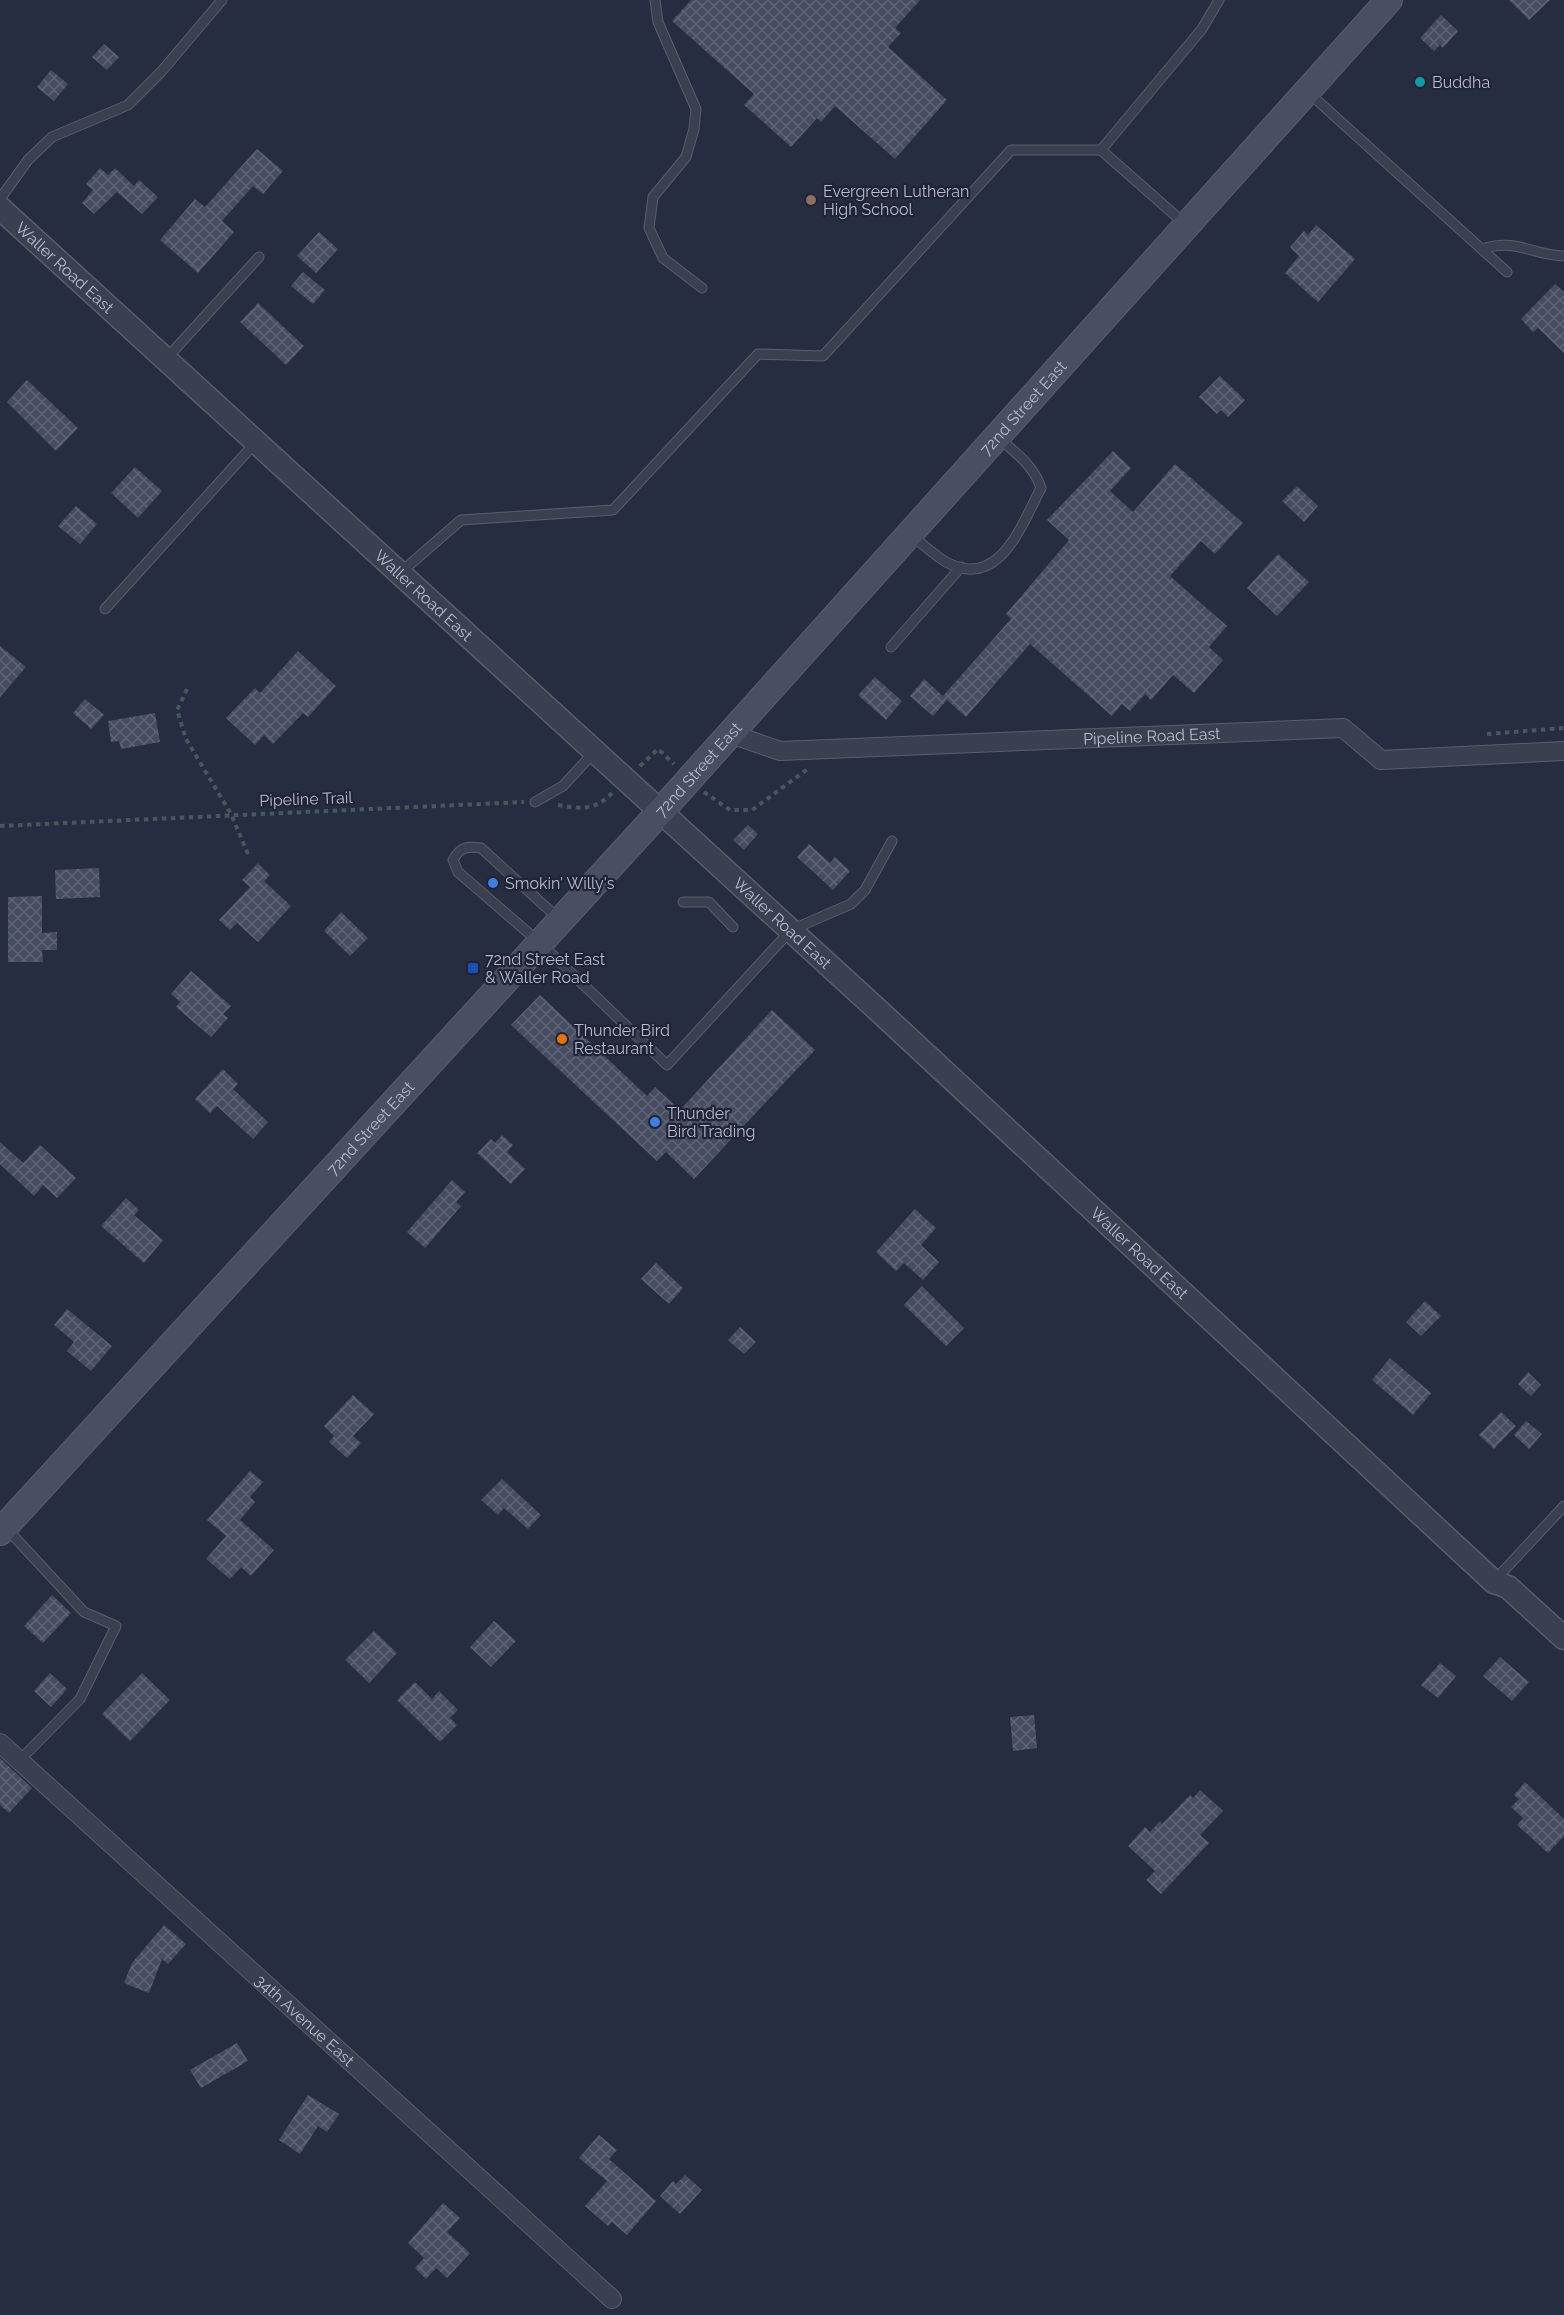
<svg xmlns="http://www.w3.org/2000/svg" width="1564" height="2315" font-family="Raleway,sans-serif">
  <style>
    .building { fill: url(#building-cross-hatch) }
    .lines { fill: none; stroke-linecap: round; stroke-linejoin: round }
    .service-casing { stroke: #595d6e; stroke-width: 11 }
    .minor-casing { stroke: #595d6e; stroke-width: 20 }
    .tertiary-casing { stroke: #595d6e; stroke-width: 25 }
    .secondary-casing { stroke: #595d6e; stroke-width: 28 }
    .path { stroke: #47575e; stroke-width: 4; stroke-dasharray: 4.5 4.5; stroke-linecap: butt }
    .service { stroke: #3b4050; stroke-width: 9 }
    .minor { stroke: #3b4050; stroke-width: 18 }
    .tertiary { stroke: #3b4050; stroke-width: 22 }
    .secondary { stroke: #4a4e63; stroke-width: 26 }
    .culture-dot { fill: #0f9aa8; stroke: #202436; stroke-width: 2 }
    .education-dot { fill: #8d6e63; stroke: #202436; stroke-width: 2 }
    .shop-dot { fill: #3f7fe0; stroke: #202436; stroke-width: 2 }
    .transit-dot { fill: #1a4fb4; stroke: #202436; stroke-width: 2 }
    .food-dot { fill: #e8710a; stroke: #202436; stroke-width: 2 }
    .labels { text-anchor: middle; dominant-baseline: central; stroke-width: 4.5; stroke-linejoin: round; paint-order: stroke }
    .poi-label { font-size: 16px; fill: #b8bbcb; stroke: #202436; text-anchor: start }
    .street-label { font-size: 16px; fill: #b8bbcb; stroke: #202436 }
  </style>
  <defs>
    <pattern id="building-cross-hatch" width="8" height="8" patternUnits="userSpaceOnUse" patternTransform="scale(1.5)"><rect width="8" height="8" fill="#464c62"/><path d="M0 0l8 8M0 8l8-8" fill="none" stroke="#5f6477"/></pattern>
  </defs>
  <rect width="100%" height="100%" fill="#272d40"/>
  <!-- building -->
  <path class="building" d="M691,0H920L895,28L901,33L888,47L947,100L895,159L835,106L821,122L817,118L791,147L744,105L754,94L672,21Z
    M1509,0H1550L1529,20Z
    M1441,15L1458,31L1443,48L1440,45L1434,51L1420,38Z
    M104,44L119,57L107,70L92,57Z
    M51,70L68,84L54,101L37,87Z
    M257,149L283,171L263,194L253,186L222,221L234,232L198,273L160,240L195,199L205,207Z
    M100,168L108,175L115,168L134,186L139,180L158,197L142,214L117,192L94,214L82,203L93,190L86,184Z
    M1316,225L1355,259L1318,302L1285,273L1299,256L1290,247L1304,231L1308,235Z
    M319,232L338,249L316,273L297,256Z
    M303,272L325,290L313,304L291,286Z
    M1555,284L1564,292V353L1538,328L1533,332L1521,319Z
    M258,303L304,346L286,365L240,322Z
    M1220,376L1245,400L1228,417L1221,410L1217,414L1199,397Z
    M27,380L78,428L56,451L7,402Z
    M1113,451L1131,468L1110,491L1133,512L1175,464L1243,523L1215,554L1201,541L1170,576L1227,626L1209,647L1223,660L1194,693L1173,675L1151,700L1145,694L1130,711L1122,704L1112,716L1030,644L966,717L947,700L933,716L910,696L924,679L943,696L1011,619L1006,614L1069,540L1047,520Z
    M135,467L162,491L138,518L111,493Z
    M1297,486L1318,506L1304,522L1282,501Z
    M76,506L97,524L80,544L58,526Z
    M1278,554L1309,582L1277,616L1247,588Z
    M0,646L26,667L0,697Z
    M298,651L336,686L308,717L303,713L273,744L264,735L255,745L226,718L255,688L260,693Z
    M875,677L902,701L886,720L858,695Z
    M85,699L104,715L91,729L73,713Z
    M155,713L160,742L121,749L119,741L111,742L108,721Z
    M748,825L758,834L744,850L733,840Z
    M809,844L830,863L835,857L850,871L833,890L797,857Z
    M258,863L270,875L264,881L291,906L258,942L237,923L230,930L219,920L250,887L242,880Z
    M99,868L100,897L56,899L55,870Z
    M42,896V933L57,932V950H42L43,962H8V897Z
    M341,912L368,938L350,956L324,931Z
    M191,971L231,1006L223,1014L228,1018L211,1037L176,1007L180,1002L171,994Z
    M540,995L647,1096L655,1087L680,1110L772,1010L815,1050L694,1179L666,1152L657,1161L511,1025Z
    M223,1069L238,1084L233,1089L268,1122L253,1139L217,1106L210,1113L195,1099Z
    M502,1135L513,1145L507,1152L525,1169L511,1184L477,1153L491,1139L495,1143Z
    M0,1142L23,1163L40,1145L76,1178L57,1198L43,1185L34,1196L0,1164Z
    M452,1180L465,1192L456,1202L461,1206L425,1248L407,1232Z
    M126,1198L139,1210L134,1215L163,1240L144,1263L101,1226Z
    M915,1209L936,1228L921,1245L939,1262L923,1280L904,1263L896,1271L876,1252Z
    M656,1263L683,1288L669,1304L641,1279Z
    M922,1286L964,1328L946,1346L904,1305Z
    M1425,1301L1441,1316L1421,1336L1406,1322Z
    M67,1309L112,1346L91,1371L67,1351L74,1342L54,1325Z
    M740,1327L756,1342L744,1354L728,1340Z
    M1390,1358L1431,1393L1413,1415L1372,1380Z
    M1528,1372L1541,1385L1531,1396L1518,1384Z
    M353,1395L374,1414L353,1436L361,1443L347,1458L329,1442L334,1436L324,1426Z
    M1501,1412L1516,1426L1494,1449L1479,1435Z
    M1526,1421L1542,1434L1529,1449L1514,1435Z
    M250,1471L263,1482L250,1497L255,1502L240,1520L274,1550L251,1576L241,1567L230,1579L206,1559L226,1536L207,1520Z
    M502,1479L541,1515L528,1529L504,1508L498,1515L481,1500Z
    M52,1595L71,1613L43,1643L24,1626Z
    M494,1621L516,1641L491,1667L470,1647Z
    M374,1631L397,1653L369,1683L345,1660Z
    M1500,1657L1529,1682L1512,1701L1483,1676Z
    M1440,1663L1456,1676L1438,1698L1421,1685Z
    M50,1673L67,1689L51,1707L34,1691Z
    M142,1673L170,1700L130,1741L102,1714Z
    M415,1682L432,1699L439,1691L458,1710L450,1718L457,1725L440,1742L397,1700Z
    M1034,1715L1037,1748L1013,1751L1010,1717Z
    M0,1758L32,1788L9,1813L0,1805Z
    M1525,1782L1564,1819V1836L1548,1853L1517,1825L1523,1818L1511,1807L1519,1799L1514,1795Z
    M1200,1790L1223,1811L1200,1835L1209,1843L1161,1894L1146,1880L1155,1871L1128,1846L1145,1827L1150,1832L1160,1821L1162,1824L1190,1795L1193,1798Z
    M164,1925L186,1944L168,1964L162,1959L149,1993L124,1983L132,1963Z
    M237,2043L248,2061L201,2088L190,2070Z
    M308,2095L339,2114L327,2132L318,2126L300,2154L279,2140Z
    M599,2135L617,2150L609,2159L656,2201L627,2235L612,2222L608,2226L585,2206L607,2181L579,2158Z
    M685,2175L702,2190L680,2214L660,2196L673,2181L676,2184Z
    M443,2203L460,2218L447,2232L470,2253L447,2278L436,2268L426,2279L415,2268L424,2258L408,2243Z"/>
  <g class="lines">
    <defs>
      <path id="service" d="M655,0L658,22L696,109L694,129L686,157L653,197L649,228L663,258L702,288
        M1309,93L1507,272
        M1101,150L1202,29L1219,0
        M0,199L28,160L52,137L128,105L161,72L222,0
        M1482,249C1518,238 1531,255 1564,256
        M166,359L259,257
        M912,536C923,544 934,555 946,562C999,591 1021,526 1041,488C1034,466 1016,453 999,438
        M400,573L461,520L613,510L758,354L823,356L1011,150H1101L1185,224
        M105,609L256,442
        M891,647L961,567
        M535,802L563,786L595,751
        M683,902H709L733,927
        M559,919L481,848C467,846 460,847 453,860L458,872L540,943L667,1065L791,930L851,904L865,890L892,841
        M7,1529L84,1612L116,1626L80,1699L20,1760
        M1494,1581L1564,1506"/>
      <g id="minor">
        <path id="s1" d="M731,734L780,751L1343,728L1381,760L1564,751"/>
        <path id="s2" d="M0,1743L612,2299"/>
      </g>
      <g id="tertiary">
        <path id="s3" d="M0,208L880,1012L1494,1582L1508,1587L1564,1638"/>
      </g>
      <g id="secondary">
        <path id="s4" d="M0,1532L660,812L1389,0"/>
      </g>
    </defs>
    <!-- service casing -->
    <use href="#service" class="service-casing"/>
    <!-- minor casing -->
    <use href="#minor" class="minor-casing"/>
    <!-- tertiary casing -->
    <use href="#tertiary" class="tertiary-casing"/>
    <!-- secondary casing -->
    <use href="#secondary" class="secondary-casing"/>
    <!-- path -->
    <path class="path" d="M187,689L177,710L186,739L231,814L248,854
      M1487,734L1564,728
      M640,766L658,749L674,764
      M704,792L730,810H752L809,768
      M558,805C582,809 595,811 613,792
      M0,826L524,802"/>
    <!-- service -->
    <use href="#service" class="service"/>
    <!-- minor -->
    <use href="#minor" class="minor"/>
    <!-- tertiary -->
    <use href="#tertiary" class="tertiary"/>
    <!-- secondary -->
    <use href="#secondary" class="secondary"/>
  </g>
  <!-- markers -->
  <circle class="culture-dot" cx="1420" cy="82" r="6"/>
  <circle class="education-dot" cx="811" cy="200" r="6"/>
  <g class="shop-dot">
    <circle cx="493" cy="883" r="6"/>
    <circle cx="655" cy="1122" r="6"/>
  </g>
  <rect class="transit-dot" x="467" y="962" width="12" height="12" rx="3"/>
  <circle class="food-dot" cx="562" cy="1039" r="6"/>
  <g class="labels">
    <!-- poi labels -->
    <g class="poi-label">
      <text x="1432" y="82">Buddha</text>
      <text x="823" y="191">Evergreen Lutheran<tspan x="823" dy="18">High School</tspan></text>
      <text x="505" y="883">Smokin' Willy's</text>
      <text x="485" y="959">72nd Street East<tspan x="485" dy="18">&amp; Waller Road</tspan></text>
      <text x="574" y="1030">Thunder Bird<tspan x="574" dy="18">Restaurant</tspan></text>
      <text x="667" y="1113">Thunder<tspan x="667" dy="18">Bird Trading</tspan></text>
    </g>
    <!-- street labels -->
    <g class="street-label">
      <text stroke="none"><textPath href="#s3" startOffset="88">Waller Road East</textPath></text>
      <text stroke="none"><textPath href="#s4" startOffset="1520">72nd Street East</textPath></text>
      <text stroke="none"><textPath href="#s3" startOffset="574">Waller Road East</textPath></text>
      <text stroke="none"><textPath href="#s1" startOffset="424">Pipeline Road East</textPath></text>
      <text stroke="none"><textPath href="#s4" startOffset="1034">72nd Street East</textPath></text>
      <text transform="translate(306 799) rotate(-2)">Pipeline Trail</text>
      <text stroke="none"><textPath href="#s3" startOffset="1060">Waller Road East</textPath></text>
      <text stroke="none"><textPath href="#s4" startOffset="548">72nd Street East</textPath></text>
      <text stroke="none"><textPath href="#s3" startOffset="1546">Waller Road East</textPath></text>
      <text stroke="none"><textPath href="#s2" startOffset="412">34th Avenue East</textPath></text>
    </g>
  </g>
</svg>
